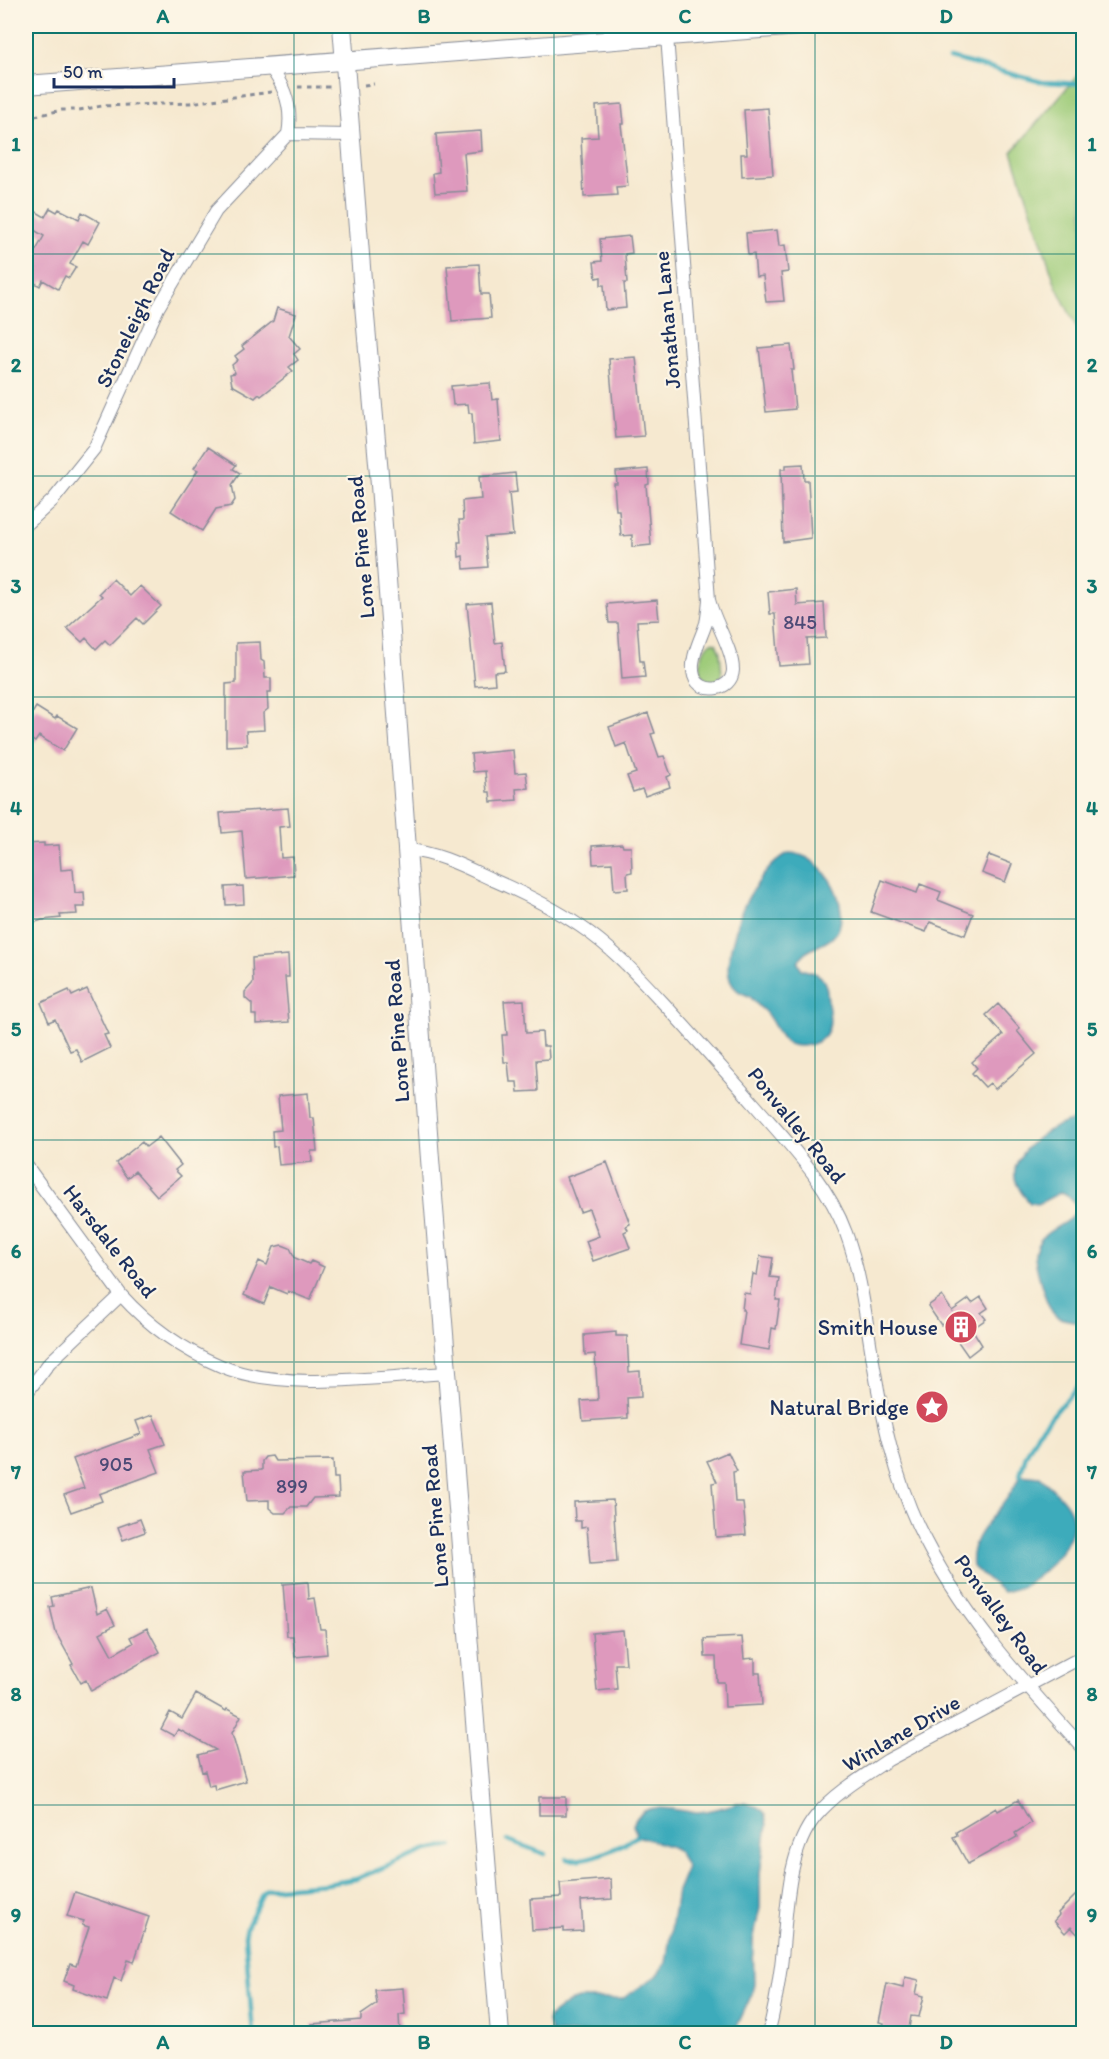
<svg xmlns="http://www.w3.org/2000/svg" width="1109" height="2059" font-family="Itim,sans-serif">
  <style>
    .green { fill: #9fcc7a; stroke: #5d7e6c; stroke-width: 1.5 }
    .water { fill: #3dabbb; stroke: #2c6d8c; stroke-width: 1.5 }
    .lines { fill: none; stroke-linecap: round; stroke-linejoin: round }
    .stream { stroke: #3dabbb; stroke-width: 4.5 }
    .building { fill: #de99bd }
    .street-casing { stroke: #888c97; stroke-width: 14 }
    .secondary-casing { stroke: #888c97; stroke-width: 20 }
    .path { stroke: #888c97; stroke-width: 3; stroke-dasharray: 4.5 4.5; stroke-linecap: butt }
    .street { stroke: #fff; stroke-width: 12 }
    .secondary { stroke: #fff; stroke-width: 18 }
    .grid { fill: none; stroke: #0f766e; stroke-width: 1.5; stroke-opacity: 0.55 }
    .labels { text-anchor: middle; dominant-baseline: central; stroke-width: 4.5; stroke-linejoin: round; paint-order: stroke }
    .number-label { font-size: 20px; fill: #4c4a76 }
    .street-label { font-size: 22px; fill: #1b2f5e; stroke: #fcf5e5 }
    .poi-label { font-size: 22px; fill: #1b2f5e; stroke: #fcf5e5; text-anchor: end }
    .neatline { fill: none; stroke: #0f766e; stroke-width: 2 }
    .grid-label { font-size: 20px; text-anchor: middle; font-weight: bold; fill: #0f766e }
  </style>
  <rect width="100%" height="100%" fill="#fcf5e5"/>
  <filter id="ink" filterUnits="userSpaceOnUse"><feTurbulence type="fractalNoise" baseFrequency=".0167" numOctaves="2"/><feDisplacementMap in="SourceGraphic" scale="12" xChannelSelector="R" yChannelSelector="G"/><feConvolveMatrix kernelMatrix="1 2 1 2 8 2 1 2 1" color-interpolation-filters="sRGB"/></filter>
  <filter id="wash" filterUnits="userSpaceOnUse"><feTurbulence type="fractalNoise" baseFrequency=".008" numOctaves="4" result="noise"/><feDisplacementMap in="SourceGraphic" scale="24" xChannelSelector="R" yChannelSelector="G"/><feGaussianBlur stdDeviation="1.35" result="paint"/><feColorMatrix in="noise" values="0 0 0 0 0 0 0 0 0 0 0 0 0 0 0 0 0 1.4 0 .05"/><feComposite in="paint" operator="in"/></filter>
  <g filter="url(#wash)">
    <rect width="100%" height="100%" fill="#f6e9d0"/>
    <!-- green -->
    <path class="green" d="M1083,69V340L1056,286L1012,152Z
      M711,642L716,643L720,653L722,675L717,682C694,685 698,651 711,642Z"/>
    <!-- water -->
    <path class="water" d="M789,853C821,853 849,899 839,928C832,947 804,945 798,963L801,969C808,972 816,971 821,977C828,985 827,994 828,1003C829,1011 832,1022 828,1030C823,1044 802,1049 789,1044C779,1041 773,1017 762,1009C757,1005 754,1000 749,996C745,994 740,993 737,990C720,976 732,946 736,929C741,904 766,864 789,853Z
      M1072,1121H1083V1323C1075,1320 1064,1321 1056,1316C1047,1310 1035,1266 1035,1254C1036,1247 1038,1242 1043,1237C1053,1227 1074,1221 1078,1207L1066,1194L1061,1192L1038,1204L1030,1203C1024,1196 1017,1188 1015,1178C1011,1152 1050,1125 1072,1121Z
      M1020,1475L1040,1477C1051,1488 1068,1500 1072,1516C1078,1541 1045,1573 1025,1585C1019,1589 1010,1590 1003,1592L972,1566C968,1534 997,1517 1011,1492C1015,1487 1017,1481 1020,1475Z
      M737,1803H744L758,1807L764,1812L767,1825L760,1873V1908L753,1941L754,1984L752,1994L734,2033H551L548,2022L549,2017L567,2003L579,1999H622L656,1976L666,1963L677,1891L687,1867L679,1853L672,1847L637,1836L633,1825C644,1797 674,1812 695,1812C709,1812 724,1807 737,1803Z"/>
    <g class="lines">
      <!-- stream -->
      <path class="stream" d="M950,58L1042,82L1084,84
        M1020,1475L1026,1455L1038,1432L1084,1379
        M508,1840L545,1854
        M567,1859C587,1863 621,1847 637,1836
        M253,2034L245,1936L247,1927L263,1892L267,1889L327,1884L356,1879L427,1850L452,1846"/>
    </g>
    <g id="blocks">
      <!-- building -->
      <path class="building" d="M622,104L624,124H621L628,186L616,187L617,195L584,197L581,138L598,137L596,106Z
        M768,108L773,175L742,177L741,154H747L744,110Z
        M481,131L482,151L464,153L467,191L435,193L433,173L439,172L436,134Z
        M50,208L57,212L59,209L79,219L82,212L100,222L88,244L83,241L70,264L76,267L69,278L65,276L58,289L43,280L40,286L26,278V259L30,261L44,236L26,225V211L33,215L35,211L45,217Z
        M777,230L779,246L785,245L788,272L781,273L784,301L766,302L763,276L756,277L754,254L748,255L746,233Z
        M630,236L632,253L625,254L627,283H624L626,308L606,310L604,285H601V277L596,278L594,262L602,261L600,239Z
        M479,264L481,294H489L491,318L452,321L447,266Z
        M277,308L296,314L289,336L300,349L294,354L298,360L289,367L293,371L261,396L259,394L255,398L232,385L230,374L235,373L232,365L238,360L235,356L244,349L242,346L273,321Z
        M791,345L794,370H791L795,409L766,412L759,348Z
        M636,357L644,436L616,438L609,359Z
        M490,383L492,400L498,399L501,441L474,444L472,413H469L468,404L453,405L451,386Z
        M208,447L236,465L233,469L240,473L232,485L235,500L231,506L216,509L202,531L171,511L198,470L194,468Z
        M803,464L804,480H808L811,538L783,542L781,469H786V465Z
        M648,469L649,484L646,485L651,545L632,547V535L621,536L619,510H616L614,484H617L616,472Z
        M515,473L517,492L509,493L513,535L485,537L488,567L464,569L463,556L459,557L458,542H461L459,520H463L462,501L481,499L479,477Z
        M113,579L130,596L140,586L161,606L143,624L137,618L110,645L105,640L96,649L86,638L82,642L67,628L102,596L99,593Z
        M796,589L797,605L824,603L826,638L807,639L809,664L779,666L775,614H770L768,592Z
        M657,600L659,620L637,621L640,661H643L645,677L622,679L618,623H609L607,604Z
        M491,602L495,643L502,642L505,671L494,672L495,684L475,686L467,604Z
        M260,642L261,660L264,662L265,678H271V692H267L268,709L263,713L264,730L246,731L247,745L226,746V684L236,683V643Z
        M36,707L55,719L57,716L77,728L63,751L39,736L35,742L26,736V715L30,717Z
        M648,713L655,733L651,734L659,757L664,756L671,775L667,777L670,787L645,796L642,789L633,792L627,776L636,773L626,743L616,747L609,727Z
        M513,750L515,773L526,772L528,788L516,789L517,800L491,802L490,792H487L485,771L473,772L471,754Z
        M288,808L290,826L279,827L281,858L293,857L294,875L246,879L242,831L222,833L220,813Z
        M44,843V846L59,845L61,870L73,869L75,893L84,892L85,907H76L77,914L60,915L61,918L42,920L26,925V844Z
        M622,844L623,847H631L632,872L627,873L628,889L614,890L612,863L593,864L592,846Z
        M989,855L1012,864L1005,882L982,873Z
        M882,880L917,893L920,884L941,892L938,900L973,914L965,935L930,922L926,932L871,912Z
        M243,886L244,904L226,905L225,887Z
        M288,955L289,977H285L289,1022L256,1024V1015H252V1004L245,998V992L253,983L252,958Z
        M87,989L108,1034L104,1035L110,1048L82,1062L76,1049L70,1051L55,1019L49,1022L41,1003L69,990L72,996Z
        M524,1000L526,1033L542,1032L543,1046H548L549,1059L536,1060L538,1091L518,1092L517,1082H510L508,1062H504L502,1035H507L504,1001Z
        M998,1004L1020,1029L1017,1031L1036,1054L995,1089L990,1083L985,1087L972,1073L977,1068L972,1062L1003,1035L986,1015Z
        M308,1093L310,1118H314L317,1151H311L312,1162L279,1165L277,1146L273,1147L272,1131L281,1130L278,1096Z
        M159,1137L181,1165L175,1170L181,1176L157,1196L135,1171L127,1178L116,1163L142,1142L146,1147Z
        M607,1162L630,1224L626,1226L628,1230L624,1232L630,1248L593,1261L586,1241L599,1236L589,1209L580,1212L567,1177Z
        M282,1245L290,1248L295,1258L309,1264L311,1261L324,1267L310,1300L288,1291L287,1294L271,1287L264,1304L244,1295L259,1261L267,1265L274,1247Z
        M760,1256L773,1258L770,1277L779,1278L776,1300H780L776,1329L772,1328L769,1350L739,1345L744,1310H742L744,1293L750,1294L753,1274L757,1275Z
        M942,1296L952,1311L969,1299L972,1303L981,1297L988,1308L981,1313L986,1319L972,1329L982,1345L968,1356L945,1323L941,1325L928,1306Z
        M616,1332V1336H627L629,1372L640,1371L641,1397L627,1398L628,1418L583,1421L581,1401L598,1400L595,1354L585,1355L584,1335Z
        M153,1415L165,1444L150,1449L159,1472L99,1494L102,1501L71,1512L64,1495L84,1488L73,1459L141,1434L136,1421Z
        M728,1452L737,1471L733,1472L735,1502H743L746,1535L716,1537L712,1483L717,1482L707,1461Z
        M272,1456L275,1461L333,1460L334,1478H338L339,1497L313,1498L306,1507H291L285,1513H275L269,1508V1500L247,1501L244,1471L262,1470V1461L265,1457Z
        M613,1500L617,1562L590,1564L587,1527L581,1528V1521H575L574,1502Z
        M140,1519L145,1532L123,1540L118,1527Z
        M308,1582L309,1599L315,1598L320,1629H325L327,1654L295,1657L293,1636H287L283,1584Z
        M91,1588L97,1614L107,1609L115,1625L100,1633L112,1655L133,1643L130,1637L147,1628L160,1652L91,1691L86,1680L81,1683L71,1665L73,1664L56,1633L50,1607L54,1606L52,1597Z
        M623,1630L626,1664H615L617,1689L597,1691L592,1633Z
        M742,1637L744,1659L755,1658V1673H760L762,1705L725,1707L724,1682H717L716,1657H705L704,1639Z
        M196,1694L226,1711L227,1709L241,1716L232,1733L246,1781L215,1790L214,1785L209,1786L205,1771L202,1772L198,1755L216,1750L178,1729L174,1736L161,1729L170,1712L182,1719Z
        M539,1797H566V1815H539Z
        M1018,1800L1031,1823L1015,1833L1017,1837L968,1864L953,1837L957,1835L956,1832L996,1808L998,1811Z
        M611,1879L612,1899L581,1901L583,1931L564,1932V1928L532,1930L530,1899L561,1897L560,1883Z
        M1083,1888V1940L1071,1927L1065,1933L1054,1921L1059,1915L1058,1913Z
        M75,1892L149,1917L134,1962L128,1960L121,1981L114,1978L107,2001L73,1989L74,1985L64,1981L70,1964L76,1966L89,1927L82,1925L84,1921L67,1916Z
        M905,1977L919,1980L916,1994L924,1996L919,2017L911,2016L908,2034H882L884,2023L879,2022L887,1984L903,1988Z
        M403,1988L405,2014L399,2015L400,2034H312V2024L361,2020V2015L377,2004L375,1990Z"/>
    </g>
  </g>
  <g filter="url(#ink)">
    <use href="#blocks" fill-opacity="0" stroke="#888c97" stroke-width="1.5"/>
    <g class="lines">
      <defs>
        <path id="street" d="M610,26V40
          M667,36L709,600C708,607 708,615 706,623C701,639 689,659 694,676C700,695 732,692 733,670C733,650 714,621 709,600
          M269,66C285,86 293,108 288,134
          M26,525L53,500L94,449L158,308L216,211L288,134L351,135
          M408,850C438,853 463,866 491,879C521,892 552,907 580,926C613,948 640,978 667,1007C696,1039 725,1071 754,1104C788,1143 828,1183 846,1233C862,1276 866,1322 874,1367C883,1421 895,1476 918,1526C958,1611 1021,1680 1084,1749
          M26,1165L121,1295C148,1325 183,1350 221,1366C281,1392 382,1377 447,1373
          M26,1394L49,1363L121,1295
          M768,2034C774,2012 778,1988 781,1966C787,1920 785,1853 816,1816C835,1793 864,1776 888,1760L1084,1656"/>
        <path id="secondary" d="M342,26L364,305L380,485L430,1159L500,2034
          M26,85L800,26"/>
      </defs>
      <!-- street casing -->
      <use href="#street" class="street-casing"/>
      <!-- secondary casing -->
      <use href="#secondary" class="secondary-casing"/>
      <!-- path -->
      <path class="path" d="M364,85L374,84
        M298,87H330
        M26,118L62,110H79L102,106L190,103L271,92"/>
      <!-- street -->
      <use href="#street" class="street"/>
      <!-- secondary -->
      <use href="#secondary" class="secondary"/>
    </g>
  </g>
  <!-- grid -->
  <path class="grid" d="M294,26V2034M554,26V2034M815,26V2034M26,254H1084M26,476H1084M26,697H1084M26,919H1084M26,1140H1084M26,1362H1084M26,1583H1084M26,1805H1084"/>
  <!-- icons -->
  <defs>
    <symbol id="building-disc" viewBox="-11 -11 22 22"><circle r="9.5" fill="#d1495b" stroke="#fcf5e5"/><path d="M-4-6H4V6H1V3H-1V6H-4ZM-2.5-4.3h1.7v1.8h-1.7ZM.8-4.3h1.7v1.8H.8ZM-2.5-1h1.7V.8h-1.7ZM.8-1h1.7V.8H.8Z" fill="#fff"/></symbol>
    <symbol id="sight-disc" viewBox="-11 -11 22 22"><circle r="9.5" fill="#d1495b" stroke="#fcf5e5"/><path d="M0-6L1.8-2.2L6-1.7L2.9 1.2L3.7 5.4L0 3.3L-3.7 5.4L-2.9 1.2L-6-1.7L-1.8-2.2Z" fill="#fff"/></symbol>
  </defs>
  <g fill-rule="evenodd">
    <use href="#building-disc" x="942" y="1308" width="38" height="38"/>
    <use href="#sight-disc" x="913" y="1388" width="38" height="38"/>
  </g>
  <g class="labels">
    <!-- number labels -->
    <g class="number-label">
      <text x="800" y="622">845</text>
      <text x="116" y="1464">905</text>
      <text x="292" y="1486">899</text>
    </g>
    <!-- street labels -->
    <g class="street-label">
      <text transform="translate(135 318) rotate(-64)">Stoneleigh Road</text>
      <text transform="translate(667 320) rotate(-95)">Jonathan Lane</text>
      <text transform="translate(361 547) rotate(-95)">Lone Pine Road</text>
      <text transform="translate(397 1031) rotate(-94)">Lone Pine Road</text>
      <text transform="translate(797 1125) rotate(51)">Ponvalley Road</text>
      <text transform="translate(110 1241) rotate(52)">Harsdale Road</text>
      <text transform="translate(435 1516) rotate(-95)">Lone Pine Road</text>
      <text transform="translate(1001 1614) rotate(54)">Ponvalley Road</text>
      <text transform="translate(901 1733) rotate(-30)">Winlane Drive</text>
    </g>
    <!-- poi labels -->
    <g class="poi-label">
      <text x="938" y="1327">Smith House</text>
      <text x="909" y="1407">Natural Bridge</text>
    </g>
  </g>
  <!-- margin -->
  <rect width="1109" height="2059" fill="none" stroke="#fcf5e5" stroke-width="66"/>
  <!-- scale -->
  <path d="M54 78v9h120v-9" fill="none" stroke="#1b2f5e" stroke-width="3"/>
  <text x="63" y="78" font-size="18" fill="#1b2f5e" stroke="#fcf5e5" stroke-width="4.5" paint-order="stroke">50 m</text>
  <rect x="33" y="33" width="1043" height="1993" class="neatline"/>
  <g class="grid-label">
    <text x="163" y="23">A</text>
    <text x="424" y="23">B</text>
    <text x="685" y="23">C</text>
    <text x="946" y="23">D</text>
    <text x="16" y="151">1</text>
    <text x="1092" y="151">1</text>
    <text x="16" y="372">2</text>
    <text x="1092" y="372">2</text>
    <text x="16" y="593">3</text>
    <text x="1092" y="593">3</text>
    <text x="16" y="815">4</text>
    <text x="1092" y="815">4</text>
    <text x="16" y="1036">5</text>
    <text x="1092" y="1036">5</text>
    <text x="16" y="1258">6</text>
    <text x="1092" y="1258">6</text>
    <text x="16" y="1479">7</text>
    <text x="1092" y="1479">7</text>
    <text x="16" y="1701">8</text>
    <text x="1092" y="1701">8</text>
    <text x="16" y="1922">9</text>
    <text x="1092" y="1922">9</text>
    <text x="163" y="2049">A</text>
    <text x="424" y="2049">B</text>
    <text x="685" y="2049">C</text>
    <text x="946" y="2049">D</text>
  </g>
</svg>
